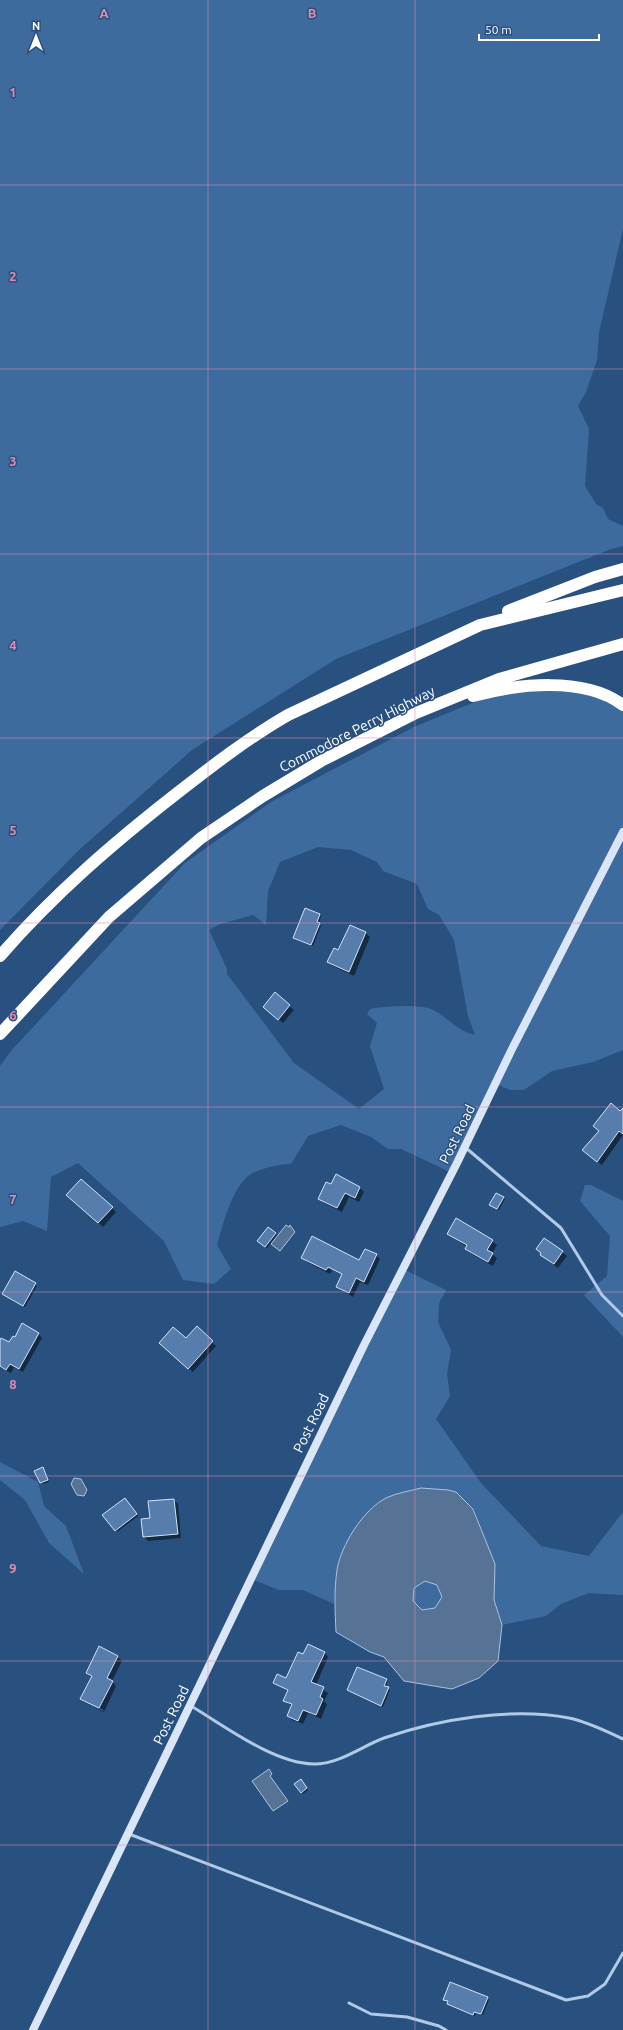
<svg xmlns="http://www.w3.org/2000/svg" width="623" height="2030" font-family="Ubuntu,sans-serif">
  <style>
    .green { fill: #3e6b9e; fill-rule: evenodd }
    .water { fill: #567294; stroke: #a6c5e6; fill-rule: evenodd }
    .shadow { fill: #0007 }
    .building { fill: #567dab; stroke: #d4e3f5 }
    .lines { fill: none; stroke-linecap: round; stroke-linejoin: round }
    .lane { stroke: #b1cae6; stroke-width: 3 }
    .secondary { stroke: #dae6f6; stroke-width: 8 }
    .highway { stroke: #fff; stroke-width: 12 }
    .grid { fill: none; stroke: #e08cad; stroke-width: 1; stroke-opacity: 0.55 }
    .labels { text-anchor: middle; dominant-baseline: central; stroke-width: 3; stroke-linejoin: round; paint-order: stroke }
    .street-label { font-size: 14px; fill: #fff; stroke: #295180 }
    .grid-label { font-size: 13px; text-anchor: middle; font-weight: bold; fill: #e08cad; stroke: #295180; stroke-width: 3; stroke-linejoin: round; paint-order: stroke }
  </style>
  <rect width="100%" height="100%" fill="#295180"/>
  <!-- green -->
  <path class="green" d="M0,0H623V229L599,332L597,360L586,392L578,406L589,429L585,486L596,504L603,508L608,519L623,526V546L611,549L336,659L192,750L79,850L0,930Z
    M578,685L623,702V1050L593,1062L552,1071L524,1090H510L496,1084L452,1171H448L401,1149H388L371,1137L341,1125L308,1136L291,1164C279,1164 256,1169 247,1177C231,1192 223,1224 217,1245L231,1269L214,1284L183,1280L164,1241L78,1163L51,1177L47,1231L23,1221L0,1227V1066L11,1051L185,863L271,802L414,727L511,687ZM318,847L351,850L377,862L383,871L417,884L428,909L439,915L454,940L468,1016L475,1035C458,1032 447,1016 431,1009C419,1004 382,1006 370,1009L367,1014L377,1023L370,1046L384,1089L359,1109L294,1063L227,974V969L209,930L220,924L253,915L266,925L268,891L280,862Z
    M585,1185H591L623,1201V1337L584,1295L607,1276L610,1236L580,1201Z
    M403,1269L446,1290L439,1303L438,1322L451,1350L447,1374L450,1396L436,1419L481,1483L541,1546L589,1556L623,1512V1595L589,1593L561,1604L546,1616L502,1625L494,1600L495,1564L474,1509L456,1492L337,1568L334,1604L303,1590H279L254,1580Z
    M0,1462L38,1482L44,1506L66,1526L84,1574L49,1543L25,1500L0,1480Z
    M425,1581L437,1585L442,1597L435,1608L422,1610L413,1601L414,1588Z"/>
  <!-- water -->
  <path class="water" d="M286,1225L289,1227L290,1225L295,1232L280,1251L271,1244Z
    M74,1478L81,1479L87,1490L84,1496L77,1495L71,1484Z
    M421,1488L448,1490L456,1492L473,1509L495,1564L494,1600L502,1625L498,1661L479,1678L452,1689L404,1681L384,1657L370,1652L336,1632C335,1611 334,1591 337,1570C341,1545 363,1510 386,1498C396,1493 410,1491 421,1488ZM425,1581L437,1585L442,1597L435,1608L422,1610L413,1601L414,1588Z
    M269,1769L272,1774L270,1776L288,1801L273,1811L252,1781Z"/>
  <!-- shadow -->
  <path class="shadow" d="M320,915L321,916L319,924L321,926L313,946L296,940L294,938Z
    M366,933L370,937L354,976L333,966L328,962L338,951Z
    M275,994L294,1010L283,1023L268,1011Z
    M623,1109V1135L602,1165L588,1154L600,1132Z
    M337,1176L360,1188L364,1192L359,1202L349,1197L342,1212L324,1203L319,1198L332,1186Z
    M503,1197L505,1199L499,1210L492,1206Z
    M72,1199L112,1208L116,1212L103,1227Z
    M276,1233L277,1235L267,1248L260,1243Z
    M448,1234L492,1241L497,1245L492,1254L497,1258L493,1266L470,1253L466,1249L467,1247Z
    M562,1252L567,1256L558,1268L541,1254Z
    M376,1255L380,1259L368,1285L360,1282L353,1297L337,1287L343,1275L332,1270L330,1274L307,1262L303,1258L359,1262Z
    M35,1284L37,1286L25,1307L5,1295Z
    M38,1333L42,1338L23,1372L14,1367L11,1373L0,1367V1342L10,1343L15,1338Z
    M212,1342L216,1346L193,1372L165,1348Z
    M44,1470L49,1482L43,1484L41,1482Z
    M174,1500L178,1504L181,1538L148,1541L144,1537L151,1519Z
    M127,1501L138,1516L117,1532L115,1530Z
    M324,1652L328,1657L316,1685L328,1693L324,1701L327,1704L321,1719L308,1713L303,1724L292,1720L288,1715L292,1706L284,1700L288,1691L274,1683L287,1679L304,1656Z
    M117,1656L122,1661L112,1681L116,1686L104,1712L85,1703L103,1711L104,1710L85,1700V1703L82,1699L92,1678L87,1673Z
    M386,1680L388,1681L385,1687L390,1690L383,1707L348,1690Z
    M303,1782L308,1790L303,1794L301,1792Z
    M487,1998L489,2000L483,2015L476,2013L475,2016L450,2006L449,2002L444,1999Z"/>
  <!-- building -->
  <path class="building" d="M305,908L320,914L317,922L320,923L311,945L293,938Z
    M350,925L366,932L349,972L327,962L334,948L338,950Z
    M275,992L290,1005L278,1020L263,1007Z
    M611,1103L620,1111L623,1108V1134L619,1131L597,1162L582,1150L599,1131L593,1126Z
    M336,1174L360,1187L355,1198L345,1193L337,1208L318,1199L326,1182L331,1184Z
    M81,1179L113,1207L98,1223L66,1195Z
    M496,1193L504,1197L497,1209L489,1205Z
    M456,1218L493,1240L487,1250L493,1253L488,1262L465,1249L467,1245L447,1234Z
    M268,1227L276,1233L265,1247L257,1241Z
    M312,1236L359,1260L365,1249L377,1254L364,1282L356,1278L349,1293L336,1287L342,1274L328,1267L326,1270L301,1258Z
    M544,1238L563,1251L554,1264L540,1255L541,1253L536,1249Z
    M15,1271L36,1283L23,1306L2,1294Z
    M22,1323L39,1333L19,1369L10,1364L6,1370L0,1366V1340L1,1338L9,1342L13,1336L15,1337Z
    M197,1326L213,1341L188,1369L159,1343L173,1327L186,1338Z
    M43,1467L48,1480L40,1483L34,1471Z
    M125,1498L137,1514L115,1531L102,1515Z
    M174,1499L178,1534L143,1537L141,1519L150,1518L148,1501Z
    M308,1644L325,1652L311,1682L324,1687L320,1697L323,1699L316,1715L303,1710L298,1721L287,1716L292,1704L283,1701L288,1690L273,1683L277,1674L286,1678L298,1652L303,1654Z
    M99,1646L118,1656L107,1678L113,1681L99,1708L80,1699L92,1676L86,1673Z
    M357,1667L387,1679L384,1686L389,1687L381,1706L347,1690Z
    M301,1779L307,1788L301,1793L294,1784Z
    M450,1982L488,1997L481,2014L474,2012L473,2015L447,2004L448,2001L443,2000Z"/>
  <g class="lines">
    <!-- lane -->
    <path class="lane" d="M466,1148L561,1228L602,1295L623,1316
      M191,1706C225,1726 273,1763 313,1764C338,1765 362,1746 384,1738C439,1719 512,1707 569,1718C588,1722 606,1731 623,1739
      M129,1834L566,2000L588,1996L605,1984L623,1953
      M349,2003L371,2014L407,2017L439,2026L446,2030"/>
    <!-- secondary -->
    <path class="secondary" d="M33,2030L364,1345L457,1163L511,1051L623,832"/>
    <!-- highway -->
    <path class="highway" d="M508,611L595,577L623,569
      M473,696C517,684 584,676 623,705
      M0,956C53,895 112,844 176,794C212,766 248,738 288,715L480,625L623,590
      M0,1034L109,917L201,838L263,796L321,761L416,713L499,679L623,644"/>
  </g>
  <!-- grid -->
  <path class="grid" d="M208,0V2030M415,0V2030M0,185H623M0,369H623M0,554H623M0,738H623M0,923H623M0,1107H623M0,1292H623M0,1476H623M0,1661H623M0,1845H623"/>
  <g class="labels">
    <!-- street labels -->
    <g class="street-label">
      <text transform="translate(357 729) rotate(-27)">Commodore Perry Highway</text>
      <text transform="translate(457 1134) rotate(-64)">Post Road</text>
      <text transform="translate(311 1423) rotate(-64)">Post Road</text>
      <text transform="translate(171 1715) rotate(-64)">Post Road</text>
    </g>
  </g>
  <g class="grid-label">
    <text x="104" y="18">A</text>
    <text x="312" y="18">B</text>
    <text x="13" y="97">1</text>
    <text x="13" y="281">2</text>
    <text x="13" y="466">3</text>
    <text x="13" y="650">4</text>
    <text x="13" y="835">5</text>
    <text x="13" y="1020">6</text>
    <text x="13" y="1204">7</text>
    <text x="13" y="1389">8</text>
    <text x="13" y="1573">9</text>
  </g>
  <!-- north arrow -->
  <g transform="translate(36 36)" stroke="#295180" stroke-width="3" paint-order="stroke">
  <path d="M0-3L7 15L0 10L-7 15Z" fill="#ffffff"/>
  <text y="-6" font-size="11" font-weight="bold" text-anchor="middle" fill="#ffffff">N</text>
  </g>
  <!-- scale -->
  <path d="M479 34v6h120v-6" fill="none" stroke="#ffffff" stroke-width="2"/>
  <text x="485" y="34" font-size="12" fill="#ffffff" stroke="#295180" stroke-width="3" paint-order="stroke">50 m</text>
</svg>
